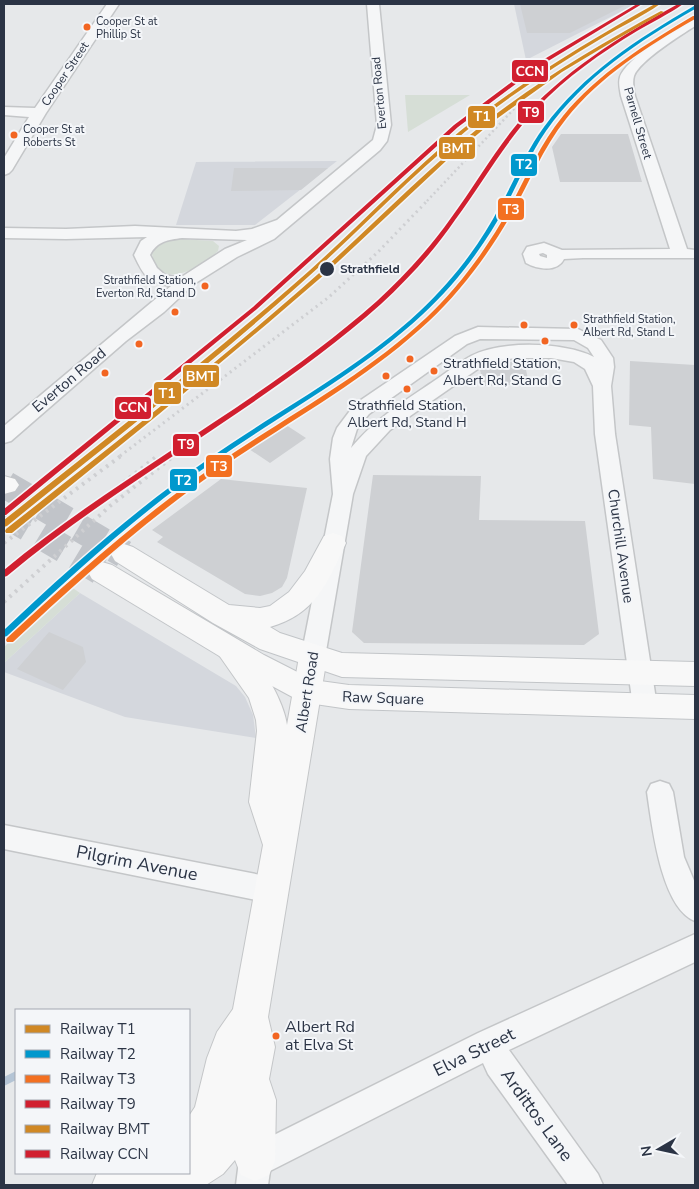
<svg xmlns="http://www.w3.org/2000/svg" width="699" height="1189" font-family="'Nunito Sans',sans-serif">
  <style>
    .built { fill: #d4d7dd }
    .green { fill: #d6ded6 }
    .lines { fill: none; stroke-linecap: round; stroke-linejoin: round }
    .stream { fill: #b4c4d5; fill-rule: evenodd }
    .building { fill: #ced0d3 }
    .primary-tunnel { stroke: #c1c4c9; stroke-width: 28; stroke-dasharray: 28 14; stroke-linecap: butt }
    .minor-casing { stroke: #c4c6c8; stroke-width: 3 }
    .secondary-casing { stroke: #c4c6c8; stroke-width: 2 }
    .primary-casing { stroke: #c2c5c8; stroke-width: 2 }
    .minor { fill: #f5f6f7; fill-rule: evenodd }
    .secondary { fill: #f8f8f8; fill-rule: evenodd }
    .primary { fill: #f8f8f8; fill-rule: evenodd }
    .rail-far2 { stroke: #cecfd2; stroke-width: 2.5; stroke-dasharray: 2 3; stroke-linecap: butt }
    .rail-far1 { stroke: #cecfd2; stroke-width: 3; stroke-dasharray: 2 4; stroke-linecap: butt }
    .rail { stroke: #cecfd2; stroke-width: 4; stroke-dasharray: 2.5 5; stroke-linecap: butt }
    .rail-1-casing { stroke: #f4f6f9; stroke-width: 3 }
    .rail-2-casing { stroke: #f4f6f9; stroke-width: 3 }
    .rail-3-casing { stroke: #f4f6f9; stroke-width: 3 }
    .rail-4-casing { stroke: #f4f6f9; stroke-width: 3 }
    .rail-5-casing { stroke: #f4f6f9; stroke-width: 3 }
    .rail-6-casing { stroke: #f4f6f9; stroke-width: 3 }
    .rail-1 { fill: #d08824; fill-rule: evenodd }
    .rail-2 { fill: #0098cd; fill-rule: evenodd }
    .rail-3 { fill: #f37021; fill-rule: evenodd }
    .rail-4 { fill: #d11f2f; fill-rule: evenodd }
    .rail-5 { fill: #d08824; fill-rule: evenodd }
    .rail-6 { fill: #d11f2f; fill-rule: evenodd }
    .bus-dot { fill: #f26522; stroke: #f4f6f9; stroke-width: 2 }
    .stop-dot { fill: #2b3445; stroke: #f4f6f9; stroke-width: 2 }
    .labels { text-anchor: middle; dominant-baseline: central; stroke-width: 4; stroke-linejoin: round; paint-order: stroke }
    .far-bus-label { font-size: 11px; fill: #2b3445; stroke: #f4f6f9; text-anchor: start }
    .far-street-label { font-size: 12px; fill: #2b3445; stroke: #f4f6f9 }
    .far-stop-label { font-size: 12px; font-weight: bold; fill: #2b3445; stroke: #f4f6f9; text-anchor: start }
    .bus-label { font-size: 14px; fill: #2b3445; stroke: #f4f6f9; text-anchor: start }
    .street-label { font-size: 15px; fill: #2b3445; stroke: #f4f6f9 }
    .near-bus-label { font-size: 16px; fill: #2b3445; stroke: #f4f6f9; text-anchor: start }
    .near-street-label { font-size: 18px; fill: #2b3445; stroke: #f4f6f9 }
    .line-badge { stroke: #f4f6f9; stroke-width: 2 }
    .badge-label { font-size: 14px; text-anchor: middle; font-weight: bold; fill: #fff }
  </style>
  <rect width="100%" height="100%" fill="#e6e8ea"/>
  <!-- built -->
  <path class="built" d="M514,4H636L526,60Z
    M337,161L255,225H176L196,162Z
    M80,593L236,686L245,697L253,715L256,738L125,717L4,672V663Z"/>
  <!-- green -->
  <path class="green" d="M405,95H470L408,132Z
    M179,239L213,241L219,246L218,251C201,267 160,293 152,254C158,243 168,241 179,239Z
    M70,586L80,593L4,663V647Z"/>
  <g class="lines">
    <!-- stream -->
    <path class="stream" d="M16,1071V1080L4,1086V1077Z"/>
  </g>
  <!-- building -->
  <path class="building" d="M520,4H628L570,33H527Z
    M561,134H628L642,182H560L552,147Z
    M234,168H328L301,190L231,191Z
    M524,360L529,384L484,386L480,370L488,365Z
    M630,361L695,365V484L653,479L651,427L629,425Z
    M283,423L306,438L270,463L246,447Z
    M373,475L481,476L479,520L585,521L599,634L584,645L364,643L352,632Z
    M221,479L307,488L287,578L282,587L272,593L260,596L245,594L157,542L163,537L152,530Z
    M49,632L83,647L86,662L63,690L17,669Z"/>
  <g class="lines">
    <!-- primary-tunnel -->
    <path class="primary-tunnel" d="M6,485L124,554
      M4,513L102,572"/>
    <defs>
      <path id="minor" d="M107,4H119L46,113L12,170L9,173L4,175V158L29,117L4,115V107L35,108Z
        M367,4H379L391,125L387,141L380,150L274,239L237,257L194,284L164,312L126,341L11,441L4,443V426L171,286C147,282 144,276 134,255L141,241L147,237L66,239L4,238V228L66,229L135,226L236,231L252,229L277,220L373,140L377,125ZM182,238L247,240L225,249L183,276L175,277L165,275L157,268L150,255C157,241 168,240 182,238Z
        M695,17V26C681,35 639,61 634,76C632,83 634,90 635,96L687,249L695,250V258H583L564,259C557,273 537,269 526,263L523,254L527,247L544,243L562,250L670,249L621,96C620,90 618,83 620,77C625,61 679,21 695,17ZM543,253L547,255V258L540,256L539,254Z
        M478,327L578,329L601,340L613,358L614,367L611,386L615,434L657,706L654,713L645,716L636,713L633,706L595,434L593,386L585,369L574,362L551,358H517L492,361L485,364L390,430L366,456L353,494L325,657L321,664L313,666L305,664L301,657L333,494L330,459L333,438L337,428L355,404L455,336ZM480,339L574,340L588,348L594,357C564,342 502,340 471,356C458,363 446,373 434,381C403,402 375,419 351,448L357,429L369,414L467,344Z
        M660,781L669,784L673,792L684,857L695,883V921C661,908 652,825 647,792L651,784Z
        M4,825L271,877L281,881L285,890L281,899L271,903L4,849Z
        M695,934V962L509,1050L598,1174L603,1185H568L488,1074L483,1063L270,1171L268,1185H236L239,1161L244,1150L478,1033Z"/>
      <path id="secondary" d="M228,637C231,638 236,639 239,641C258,656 284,701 287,725L299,657L303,649L313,645L323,649L327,657L268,1017L275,1047L269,1079L276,1100L275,1161L269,1175L255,1181L241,1175L235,1160L223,1174L206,1185H144L149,1173H189V1116L195,1107L207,1058L217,1032L233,1009L263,845L249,802L257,731L256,720L249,698L214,648L218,640Z
        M97,1173H149L144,1185H92Z"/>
      <path id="primary" d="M4,476L15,479L19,485L15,491L4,494Z
        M333,533L342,536L346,543C327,583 316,614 270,627L280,633L342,653L695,662V686L342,677L260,649L213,623L115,561L111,554L115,547L124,544L133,547L229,605L260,608L270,606L289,592L305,571L324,536Z
        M102,562L112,565L264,655L313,680L349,685L695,695V719L349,709L308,703L298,700L244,671L92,579L88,572L92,565Z"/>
    </defs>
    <!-- minor casing -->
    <use href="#minor" class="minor-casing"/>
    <!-- secondary casing -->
    <use href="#secondary" class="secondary-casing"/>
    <!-- primary casing -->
    <use href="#primary" class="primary-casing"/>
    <!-- minor -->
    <use href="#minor" class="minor"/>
    <!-- secondary -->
    <use href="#secondary" class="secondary"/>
    <!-- primary -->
    <use href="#primary" class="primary"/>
    <!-- rail-far2 -->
    <path class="rail-far2" d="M427,201L529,93"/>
    <!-- rail-far1 -->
    <path class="rail-far1" d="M120,456L329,297L378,252L428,200
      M174,456L210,427"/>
    <!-- rail -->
    <path class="rail" d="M100,501L156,457
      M4,543L122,455
      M4,602L110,506L175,455"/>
    <defs>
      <path id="rail-1" d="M655,4H660C642,17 621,26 602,38C562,62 523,87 486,115C420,166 362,229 299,285C205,369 105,446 7,526L4,527V520C101,443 199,366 293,285C350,236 401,180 459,132C520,82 587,42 655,4Z"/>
      <path id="rail-2" d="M694,6H695V9C639,41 584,77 546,131C530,154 519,181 506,206C484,246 456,284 422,315C359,373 283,413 213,462C139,513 72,575 7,636L4,637V630C68,569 135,510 207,460C278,410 356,371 420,311C452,281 480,245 500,206C515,180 526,151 544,127C583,74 637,39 694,6Z"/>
      <path id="rail-3" d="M693,16H695V19C648,46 600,76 566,119C543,148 530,181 512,213C490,252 462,290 429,321C366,380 289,421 218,470C145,521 78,581 13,642H7L6,640L7,638C73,577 140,517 214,466C285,417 363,377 426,318C460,286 489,246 511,205C527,175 541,143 563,116C598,73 646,44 693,16Z"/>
      <path id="rail-4" d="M678,4H683C669,14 652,22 637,31C601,53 566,77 537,108C505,142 483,182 455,220C434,251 408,279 381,304C265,407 125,477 7,576L4,577V570C122,472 262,403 377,301C404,276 430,248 451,218C474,187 493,153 518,123C562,72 620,36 678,4Z"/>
      <path id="rail-5" d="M661,11L664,12L612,42L562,72L491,123L447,160L325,274L268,323L159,414L12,533H6L5,531L6,529C105,451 205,373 300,290C363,235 421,174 487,121C541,79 600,44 661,11Z"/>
      <path id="rail-6" d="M637,4H642L540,66L458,127L257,309L6,515H4V509L253,307L454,125L536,64Z"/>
    </defs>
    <!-- rail-1 casing -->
    <use href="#rail-1" class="rail-1-casing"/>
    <!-- rail-2 casing -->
    <use href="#rail-2" class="rail-2-casing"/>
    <!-- rail-3 casing -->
    <use href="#rail-3" class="rail-3-casing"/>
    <!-- rail-4 casing -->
    <use href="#rail-4" class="rail-4-casing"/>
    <!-- rail-5 casing -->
    <use href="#rail-5" class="rail-5-casing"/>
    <!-- rail-6 casing -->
    <use href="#rail-6" class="rail-6-casing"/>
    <!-- rail-1 -->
    <use href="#rail-1" class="rail-1"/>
    <!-- rail-2 -->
    <use href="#rail-2" class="rail-2"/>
    <!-- rail-3 -->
    <use href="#rail-3" class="rail-3"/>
    <!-- rail-4 -->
    <use href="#rail-4" class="rail-4"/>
    <!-- rail-5 -->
    <use href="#rail-5" class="rail-5"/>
    <!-- rail-6 -->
    <use href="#rail-6" class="rail-6"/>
  </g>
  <!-- markers -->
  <g class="bus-dot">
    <circle cx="87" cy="27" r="4.5"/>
    <circle cx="14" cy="135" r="4.5"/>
    <circle cx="205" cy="286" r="4.5"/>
    <circle cx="175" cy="312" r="4.5"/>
    <circle cx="524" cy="325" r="4.5"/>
    <circle cx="574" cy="325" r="4.5"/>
    <circle cx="545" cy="341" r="4.5"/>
    <circle cx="139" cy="344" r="4.5"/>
    <circle cx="410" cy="359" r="4.5"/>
    <circle cx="434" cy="371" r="4.5"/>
    <circle cx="105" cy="373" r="4.5"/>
    <circle cx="386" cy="376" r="4.5"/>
    <circle cx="407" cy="389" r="4.5"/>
    <circle cx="276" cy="1036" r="4.5"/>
  </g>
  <circle class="stop-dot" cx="327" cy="269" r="8"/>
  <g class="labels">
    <!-- far-bus labels -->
    <g class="far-bus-label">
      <text x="96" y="21">Cooper St at<tspan x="96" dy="13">Phillip St</tspan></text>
      <text x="23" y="129">Cooper St at<tspan x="23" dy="13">Roberts St</tspan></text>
      <text x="196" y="280" text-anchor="end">Strathfield Station,<tspan x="196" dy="13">Everton Rd, Stand D</tspan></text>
      <text x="583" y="319">Strathfield Station,<tspan x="583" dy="13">Albert Rd, Stand L</tspan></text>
    </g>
    <!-- far-street labels -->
    <g class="far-street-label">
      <text transform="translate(65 74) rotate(-56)">Cooper Street</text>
      <text transform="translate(379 93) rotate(-95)">Everton Road</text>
      <text transform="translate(638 123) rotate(74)">Parnell Street</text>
    </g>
    <!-- far-stop labels -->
    <g class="far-stop-label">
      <text x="340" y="269">Strathfield</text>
    </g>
    <!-- bus labels -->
    <g class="bus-label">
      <text x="443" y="363">Strathfield Station,<tspan x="443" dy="17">Albert Rd, Stand G</tspan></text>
      <text x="407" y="405" text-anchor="middle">Strathfield Station,<tspan x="407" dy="17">Albert Rd, Stand H</tspan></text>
    </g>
    <!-- street labels -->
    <g class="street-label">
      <text transform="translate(69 380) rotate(-40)">Everton Road</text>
      <text transform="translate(621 546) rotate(82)">Churchill Avenue</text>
      <text transform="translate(307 692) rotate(-81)">Albert Road</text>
      <text transform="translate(383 698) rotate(2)">Raw Square</text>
    </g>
    <!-- near-bus labels -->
    <g class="near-bus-label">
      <text x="285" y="1027">Albert Rd<tspan x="285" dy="18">at Elva St</tspan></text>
    </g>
    <!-- near-street labels -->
    <g class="near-street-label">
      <text transform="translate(137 863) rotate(11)">Pilgrim Avenue</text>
      <text transform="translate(474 1052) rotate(-26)">Elva Street</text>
      <text transform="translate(537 1115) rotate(54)">Ardittos Lane</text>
    </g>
  </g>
  <g class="line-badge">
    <rect x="511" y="59" width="38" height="24" rx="5" fill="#d11f2f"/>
    <rect x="517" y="100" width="28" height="24" rx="5" fill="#d11f2f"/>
    <rect x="467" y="105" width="29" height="24" rx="5" fill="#d08824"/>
    <rect x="438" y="136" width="38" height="24" rx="5" fill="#d08824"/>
    <rect x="510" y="153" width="28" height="24" rx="5" fill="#0098cd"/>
    <rect x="497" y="197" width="28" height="24" rx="5" fill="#f37021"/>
    <rect x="182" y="364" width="38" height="24" rx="5" fill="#d08824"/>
    <rect x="153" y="381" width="29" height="24" rx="5" fill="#d08824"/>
    <rect x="114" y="396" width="38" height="24" rx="5" fill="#d11f2f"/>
    <rect x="172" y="433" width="28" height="24" rx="5" fill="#d11f2f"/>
    <rect x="205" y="454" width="28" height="24" rx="5" fill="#f37021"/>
    <rect x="169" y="468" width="29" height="24" rx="5" fill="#0098cd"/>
  </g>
  <g class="badge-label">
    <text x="530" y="76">CCN</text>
    <text x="531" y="117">T9</text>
    <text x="482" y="121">T1</text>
    <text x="457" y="153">BMT</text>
    <text x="524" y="169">T2</text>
    <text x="511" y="214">T3</text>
    <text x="201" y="381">BMT</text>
    <text x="167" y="398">T1</text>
    <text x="133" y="412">CCN</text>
    <text x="186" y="449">T9</text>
    <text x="219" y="471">T3</text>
    <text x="183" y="485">T2</text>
  </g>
  <!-- border -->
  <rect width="699" height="1189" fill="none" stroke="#2b3445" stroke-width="10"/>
  <!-- legend -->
  <rect x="15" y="1009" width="175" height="165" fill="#f4f6f9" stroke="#a4a8b1"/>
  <rect x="25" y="1025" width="25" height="8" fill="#d08824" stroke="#a4a8b1"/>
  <text x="60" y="1034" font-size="15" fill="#2b3445">Railway T1</text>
  <rect x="25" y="1050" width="25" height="8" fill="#0098cd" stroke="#a4a8b1"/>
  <text x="60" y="1059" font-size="15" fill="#2b3445">Railway T2</text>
  <rect x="25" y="1075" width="25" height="8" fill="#f37021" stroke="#a4a8b1"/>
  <text x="60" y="1084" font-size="15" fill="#2b3445">Railway T3</text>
  <rect x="25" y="1100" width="25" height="8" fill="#d11f2f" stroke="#a4a8b1"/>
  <text x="60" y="1109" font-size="15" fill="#2b3445">Railway T9</text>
  <rect x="25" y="1125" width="25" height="8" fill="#d08824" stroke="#a4a8b1"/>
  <text x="60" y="1134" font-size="15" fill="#2b3445">Railway BMT</text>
  <rect x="25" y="1150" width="25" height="8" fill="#d11f2f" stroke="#a4a8b1"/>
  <text x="60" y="1159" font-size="15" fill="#2b3445">Railway CCN</text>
  <!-- north arrow -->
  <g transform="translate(659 1149) rotate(261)" stroke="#f4f6f9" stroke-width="4" paint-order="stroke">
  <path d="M0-4L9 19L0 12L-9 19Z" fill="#2b3445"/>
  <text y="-8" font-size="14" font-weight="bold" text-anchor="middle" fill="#2b3445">N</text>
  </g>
</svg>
